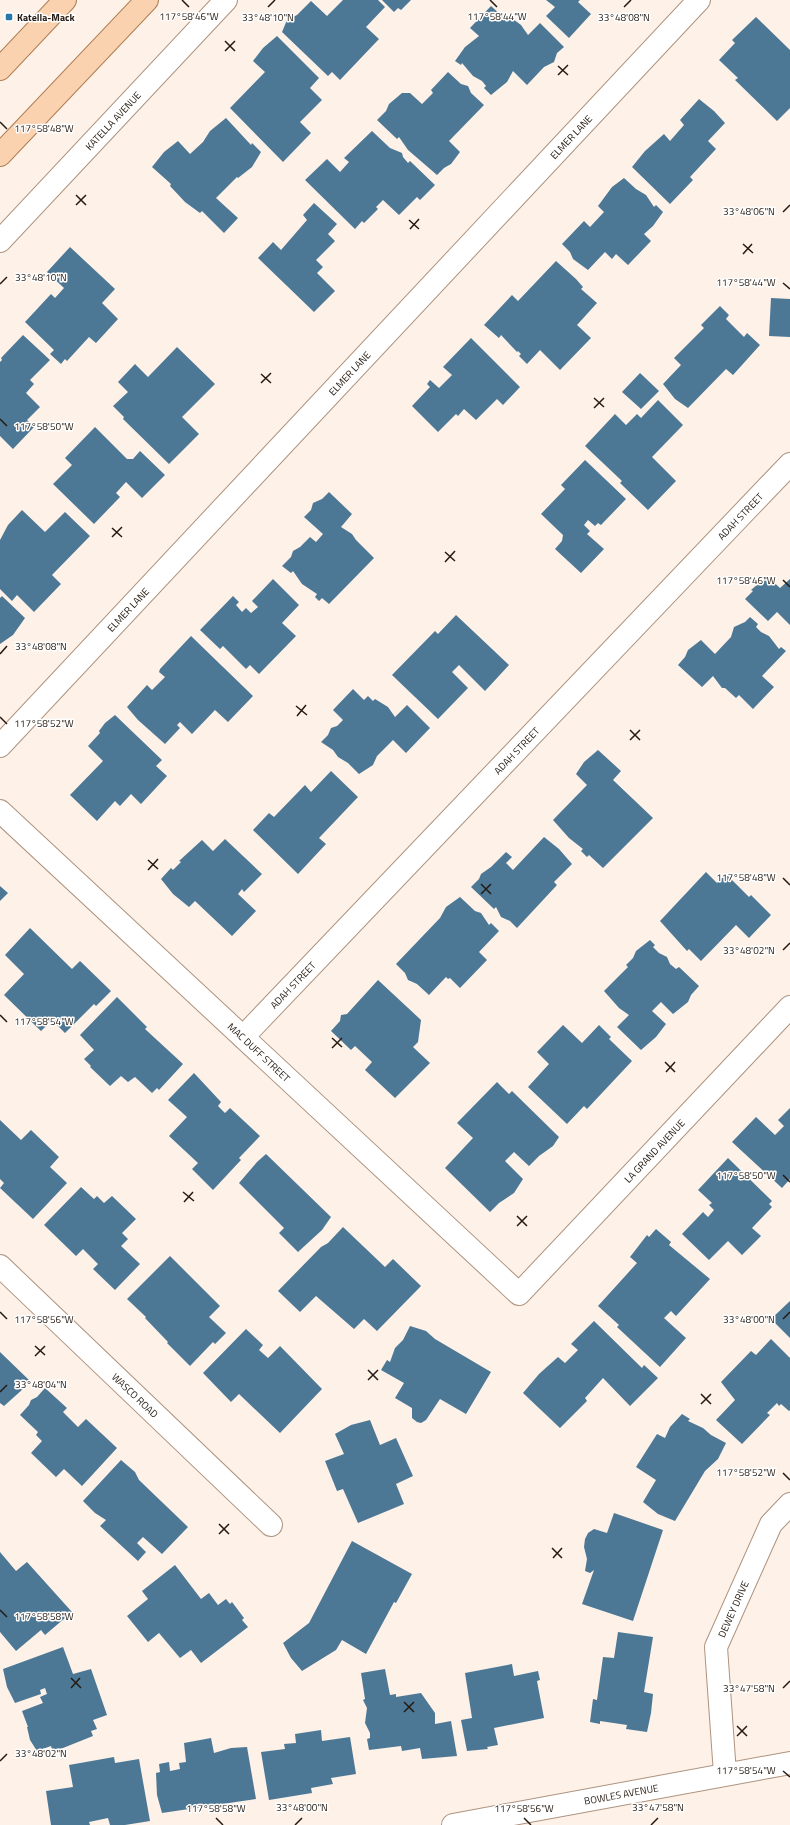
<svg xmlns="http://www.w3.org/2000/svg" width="790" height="1825" font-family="'Titillium Web',sans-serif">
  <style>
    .building { fill: #4c7896 }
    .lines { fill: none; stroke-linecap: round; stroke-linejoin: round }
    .street-casing { stroke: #ae937e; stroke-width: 24 }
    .primary-casing { stroke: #ae7e55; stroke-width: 24 }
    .street { stroke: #fff; stroke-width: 22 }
    .primary { stroke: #fbd2af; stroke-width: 22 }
    .ticks { fill: none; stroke: #241a12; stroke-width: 1.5 }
    .poi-dot { fill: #2477a8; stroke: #fff; stroke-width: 1.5 }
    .labels { text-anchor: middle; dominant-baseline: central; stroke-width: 3; stroke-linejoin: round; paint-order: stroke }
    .poi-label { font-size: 10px; font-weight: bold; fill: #241a12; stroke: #fff; text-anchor: start }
    .street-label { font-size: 10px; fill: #241a12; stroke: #fff }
    .ticks-label { font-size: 10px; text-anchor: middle; fill: #241a12; stroke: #fff; stroke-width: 3; stroke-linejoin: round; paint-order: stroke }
  </style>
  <rect width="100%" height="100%" fill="#fdf1e8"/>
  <!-- building -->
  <path class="building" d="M343,0H378L385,7L366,27L379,39L340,80L332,72L328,76L282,32L287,20L297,15L311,1L327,16Z
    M382,0H411L401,10L398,8L394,12Z
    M546,0H580L578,2L591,14L569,38L546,16L555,7Z
    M491,6L502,16L505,13L521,25L528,35L540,23L564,47L557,53L554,62L544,67L527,85L513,71L507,82L491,95L484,88L486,86L482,81L473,76L462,63L461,65L455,61L465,47L479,36L470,28Z
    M756,17L790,50V108L777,121L735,80L738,78L719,60L735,43L732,40Z
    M277,36L319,78L310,88L322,100L300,122L311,133L283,162L230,108L265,72L253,61L263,48Z
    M448,72L461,84L468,86L471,93L484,105L449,141L460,152L451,164L444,168L437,175L408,150L399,137L397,139L377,120L386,111L389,104L402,93H410L422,104L433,93L431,90Z
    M699,99L714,111L725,123L708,141L716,149L690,177L693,180L670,204L632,167L645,151L664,134L670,141L684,125L680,120Z
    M226,118L251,145L252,143L261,152L252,167L238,178L237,177L216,198L238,218L224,233L202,211L200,213L185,202L170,186L171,184L152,167L164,152L178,141L190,154L203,142L210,131Z
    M372,131L390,148L402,153L403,157L408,163L410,161L435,185L420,200L417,197L399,215L383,200L376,207L378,209L364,223L362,221L355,229L305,180L327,159L340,172L349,162L344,158Z
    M624,178L636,189L646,195L654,207L656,205L663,212L653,226L644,234L651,241L628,265L616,254L612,259L605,252L588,270L573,259L570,252L562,244L584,221L590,227L604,212L598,206L612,187Z
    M314,203L337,224L328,234L335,241L316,260L323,267L317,273L335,291L314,312L258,258L273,242L281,250L307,220L303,215Z
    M70,247L115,289L102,303L118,319L96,343L89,337L67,361L65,359L61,364L50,354L54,350L25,322L51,294L55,298L64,288L47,272Z
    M556,261L576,279L583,287L581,289L597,303L577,325L591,338L560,370L540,350L527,364L519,356L521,354L518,351L517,352L501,335L499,338L484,325L512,295L518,301Z
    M771,298L790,299V337L769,336Z
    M720,306L729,315L726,319L744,337L747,333L760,345L733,375L726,369L688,408L675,399L663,384L681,365L674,358L704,328L701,325Z
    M23,335L50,360L30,380L34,384L26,393L40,407L27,420L34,427L13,449L0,436V362L2,360L1,358Z
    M471,338L520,387L503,405L497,399L476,420L464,409L458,416L456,414L438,432L412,406L430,387L427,384L430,380L439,388L452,375L443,367Z
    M177,347L215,384L182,417L199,434L169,464L123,419L124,417L113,406L128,392L118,382L135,364L148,377Z
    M640,373L659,391L641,409L622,392Z
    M658,400L683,425L652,457L676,481L648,510L620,483L622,481L585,446L615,414L626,425L637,414L641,418Z
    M95,427L127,459H133L140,451L165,475L142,498L126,482L116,493L120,497L94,524L53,484L72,465L65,458Z
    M585,460L626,499L601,525L598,523L595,526L588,520L584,525L590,531L587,534L604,549L581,573L555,549L562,541L563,535L541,514L565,489L561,485Z
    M329,492L352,514L341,527L352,534L356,540L374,558L329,604L322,598L319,601L315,597L317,594L302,584L293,571L291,573L282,566L291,557L293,551L300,547L310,537L316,542L323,534L304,517L311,510L313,503L322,499Z
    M22,510L45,532L65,512L90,536L52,575L61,584L34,612L17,595L12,601L0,589V540L8,525Z
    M767,576L780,588L790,579V625L777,612L768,621L745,599L753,591L751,590Z
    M273,579L299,605L282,623L296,636L259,674L250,665L246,669L223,646L220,649L200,630L233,596L239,602L236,605L242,612L246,608L251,613L258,607L252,601Z
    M2,596L25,618L13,635L0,644V598Z
    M456,615L509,665L485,691L459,665L452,672L468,688L438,719L392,675L435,631L438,634Z
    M750,617L758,624L756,627L761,632L769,636L779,649L781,647L786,651L762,676L774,687L753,709L739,695L736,698L725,688H722L713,676L702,687L678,665L685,657L688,650L701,640L715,654L731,637L734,627L745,622Z
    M191,636L253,696L228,722L215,710L192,734L180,722L177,725L180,728L165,744L138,720L127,707L147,685L152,690L165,677L159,672L160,669Z
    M353,689L364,700L368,696L373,701L375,699L388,707L395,717L407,705L430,728L406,753L393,740L377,756L373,765L359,774L348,763L338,757L333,750L321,742L328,735L331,728L337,726L343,720L333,710Z
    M115,715L162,760L156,766L167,776L141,804L131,794L120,806L115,801L97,821L70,795L103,761L88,746L100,733L99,731L105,723Z
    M598,750L621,771L613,780L653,818L603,868L589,855L587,857L581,851L583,849L569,838L553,820L587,785L576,774L584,762Z
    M331,771L358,797L319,838L326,844L298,874L253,830L269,813L274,817L305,785L311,792Z
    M544,837L559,849L572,864L554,882L557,885L517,928L510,921L501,917L496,907L494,909L471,887L479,879L481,874L491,867L506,852L512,857L506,863L513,870Z
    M225,839L262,874L244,892L242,889L238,894L256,911L232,936L195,901L189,907L173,894L161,879L171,868L173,870L181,862L179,861L202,840L213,851Z
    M706,872L717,883L726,874L749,897L751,895L771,915L749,938L736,925L701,961L689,949L687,951L660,921Z
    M0,886L8,893L0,901Z
    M460,897L475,911L481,913L489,925L491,923L499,931L479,952L487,960L460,988L450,978L448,979L446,977L429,995L417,984L408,980L405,973L396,964L440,918L446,907Z
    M30,928L72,969L80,961L111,991L96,1006L94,1004L65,1033L52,1020L41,1031L4,995L24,974L5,955Z
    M650,940L655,945L653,947L659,953L667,957L670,964L676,969L679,967L699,986L691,995L688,1002L673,1014L661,1002L652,1011L666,1024L656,1037L641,1050L617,1027L629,1015L619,1008L604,991L628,967L626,965L633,958L636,951Z
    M378,980L421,1020L418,1042L413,1047L430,1063L395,1098L365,1070L372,1062L355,1046L351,1050L331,1031L340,1021L341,1015L347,1014Z
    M117,997L147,1027L145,1029L183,1064L159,1090L157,1088L152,1093L135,1077L128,1082L121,1076L110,1086L90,1067L91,1066L84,1059L94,1050L80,1035Z
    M563,1025L582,1043L599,1025L611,1037L609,1039L632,1061L587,1109L584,1106L567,1124L528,1087L549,1064L537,1052Z
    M194,1073L221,1102L218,1106L225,1113L230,1108L260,1136L239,1158L241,1160L213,1190L192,1169L198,1163L169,1136L187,1117L168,1100Z
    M497,1082L509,1094L512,1091L559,1137L553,1146L539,1156L529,1166L514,1152L505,1161L523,1179L514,1193L499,1203L490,1212L445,1168L473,1138L457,1123Z
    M790,1108V1179L782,1188L732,1142L756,1117L775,1135L784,1126L778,1120Z
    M0,1120L21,1140L31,1130L59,1157L50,1167L67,1183L33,1219L0,1188L4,1183L0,1179Z
    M266,1154L331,1217L322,1230L298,1252L279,1233L284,1228L239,1183L257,1162Z
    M728,1158L772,1201L769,1204L772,1207L752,1228L761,1236L742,1255L728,1241L709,1260L682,1234L703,1212L708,1217L714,1210L709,1205L712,1203L698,1190Z
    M81,1187L94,1199L97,1196L104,1203L112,1196L136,1219L122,1233L128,1239L121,1246L140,1264L115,1290L93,1269L98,1264L83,1249L76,1256L44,1225Z
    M343,1227L385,1267L393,1259L421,1286L377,1331L364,1319L354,1329L316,1296L300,1312L278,1291L321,1247L328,1243Z
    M656,1229L671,1242L669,1245L710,1279L676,1316L671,1311L664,1318L686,1338L660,1367L617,1327L619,1325L598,1306L637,1263L630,1257L647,1235L649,1237Z
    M170,1256L220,1306L209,1317L226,1333L215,1344L213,1342L190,1366L167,1343L168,1342L145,1318L146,1317L127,1299Z
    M790,1301V1338L771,1319Z
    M594,1321L642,1368L644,1365L658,1378L630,1406L603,1378L585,1398L587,1401L560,1428L523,1393L539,1374L558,1357L565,1363L578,1350L571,1344Z
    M410,1326L426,1331L435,1339L491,1372L466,1414L440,1399L426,1420L421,1423L417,1422L412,1418V1408L395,1398L404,1383L381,1370L387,1360L390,1362L395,1348L403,1340Z
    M246,1329L263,1345L259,1350L268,1358L280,1346L322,1389L280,1433L239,1394L231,1402L203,1373Z
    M771,1339L790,1358V1410L789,1411L781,1404L779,1406L777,1403L767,1413L770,1415L742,1444L716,1420L735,1400L721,1382L751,1351L756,1355Z
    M0,1352L29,1380L22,1388L23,1389L4,1406L0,1403Z
    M45,1388L67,1408L63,1412L78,1427L86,1419L117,1448L82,1486L64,1469L56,1477L31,1453L42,1441L36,1435L38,1432L20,1415L29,1405L31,1400L37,1397Z
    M682,1414L690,1419L688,1421L703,1428L711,1435L726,1443L718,1459L705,1471L675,1521L658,1514L643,1502L656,1480L636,1467L657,1434L665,1438L670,1427Z
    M370,1420L380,1445L396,1438L413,1476L396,1484L404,1504L358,1523L343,1489L337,1491L325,1461L344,1454L335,1434L351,1425Z
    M121,1460L135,1472L139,1480L188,1527L162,1554L143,1537L137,1543L146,1552L138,1561L100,1526L106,1520L95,1513L83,1501Z
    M614,1513L663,1530L633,1621L582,1604L594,1570L590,1573L585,1571L587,1559L584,1547L585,1539L588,1533L594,1529L607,1533Z
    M352,1541L412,1574L396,1603L394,1602L366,1654L342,1640L336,1650L302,1671L291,1658L283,1643L309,1623Z
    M0,1552L16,1571L27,1562L72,1612L45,1635L41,1630L16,1651L0,1632Z
    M175,1565L201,1599L209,1593L218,1605L226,1599L230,1604L232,1602L244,1618L242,1620L248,1627L201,1663L191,1650L180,1658L159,1633L148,1642L127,1616L148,1599L142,1591Z
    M618,1632L653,1637L644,1692L653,1694L651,1713L647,1732L626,1729L627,1725L600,1721V1724L590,1722L593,1699L597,1700L603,1657L614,1658Z
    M63,1647L73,1674L91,1669L107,1715L93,1720L97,1729L91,1731L93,1736L53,1752L51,1746L37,1751L30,1740L27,1727H28L22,1711L43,1703L40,1697L47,1694L45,1688L40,1690L41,1694L15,1703L7,1687L3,1669Z
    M512,1664L514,1676L538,1671L540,1680L537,1681L544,1718L494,1728L498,1745L487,1747L488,1749L467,1751L461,1720L472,1718L465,1673Z
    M385,1669L390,1695L396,1694V1697L421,1693L435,1713V1724L451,1721L457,1756L422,1759L420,1748L402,1751L401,1746L369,1750L367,1739L370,1738V1733L365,1723L367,1708L363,1700L365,1699L361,1673Z
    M321,1730L322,1741L350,1737L356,1774L331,1778L333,1784L311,1788L312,1793L269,1800L261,1752L285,1749L284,1744L296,1743L295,1734Z
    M211,1738L214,1753L231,1748L247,1747L256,1799L162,1813L157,1795L156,1773L160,1772L159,1764L169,1762L170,1771L180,1769L179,1763L186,1762L184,1743Z
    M114,1757L115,1763L139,1759L150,1821L125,1825H110L108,1818L89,1822L90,1825H51L46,1791L73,1787L69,1765Z"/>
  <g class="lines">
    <defs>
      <g id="street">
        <path id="s1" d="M0,241L226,0"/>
        <path id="s2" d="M0,746L699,0"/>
        <path id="s3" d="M0,811L519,1294L790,1007"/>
        <path id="s4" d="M243,1037L790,464"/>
        <path id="s5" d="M0,1266L271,1525"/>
        <path id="s6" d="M725,1774L716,1647L771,1524L790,1504"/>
        <path id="s7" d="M453,1825L790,1763"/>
      </g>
      <path id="primary" d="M0,69L65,0
        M0,155L147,0"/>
    </defs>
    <!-- street casing -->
    <use href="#street" class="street-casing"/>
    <!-- primary casing -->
    <use href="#primary" class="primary-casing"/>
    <!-- street -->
    <use href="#street" class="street"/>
    <!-- primary -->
    <use href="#primary" class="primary"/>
  </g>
  <!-- ticks -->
  <path class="ticks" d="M182,0L189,7M490,0L497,7M268,7L275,0M624,7L631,0M225,41L235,51M225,51L235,41M558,66L568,75M558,75L568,65M0,122L7,129M76,195L86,205M76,205L86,195M783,212L790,205M409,220L419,229M410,229L419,219M743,244L753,253M743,254L752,244M783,283L790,289M0,284L7,277M261,374L271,383M261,383L271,373M594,398L604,407M594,408L604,398M0,419L7,426M112,528L122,537M112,537L122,527M445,552L455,561M445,562L455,551M783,580L790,587M0,654L7,646M296,706L307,715M297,716L306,705M0,717L7,724M630,730L640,740M630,740L640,730M148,860L158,869M148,870L158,859M783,878L790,885M481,884L491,894M481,894L491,884M783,950L790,943M0,1015L7,1022M332,1038L342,1047M332,1048L342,1038M665,1062L675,1072M666,1072L675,1062M783,1175L790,1182M183,1192L194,1201M184,1202L193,1192M517,1216L527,1226M517,1226L527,1216M0,1312L7,1319M783,1319L790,1312M35,1346L45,1355M35,1356L45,1346M368,1370L378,1380M368,1380L378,1370M0,1392L7,1385M701,1394L711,1404M701,1404L711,1394M783,1473L790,1480M219,1524L229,1534M219,1534L229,1524M552,1548L562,1558M553,1558L562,1548M0,1610L7,1617M71,1678L81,1688M71,1688L80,1678M783,1688L790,1681M404,1702L414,1712M404,1712L414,1702M737,1726L747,1736M737,1736L747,1726M0,1761L7,1754M783,1771L790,1777M216,1818L223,1825M524,1818L531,1825M295,1825L302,1818M651,1825L658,1818"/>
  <!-- markers -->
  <rect class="poi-dot" x="5" y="13" width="8" height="8" rx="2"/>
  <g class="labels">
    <!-- poi labels -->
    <g class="poi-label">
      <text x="17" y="17">Katella-Mack</text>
    </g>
    <!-- street labels -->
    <g class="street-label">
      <text stroke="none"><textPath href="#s1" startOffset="165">KATELLA AVENUE</textPath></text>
      <text stroke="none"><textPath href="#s2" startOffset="835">ELMER LANE</textPath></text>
      <text stroke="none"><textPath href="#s2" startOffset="511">ELMER LANE</textPath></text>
      <text stroke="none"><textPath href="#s4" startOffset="720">ADAH STREET</textPath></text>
      <text stroke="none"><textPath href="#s2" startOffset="187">ELMER LANE</textPath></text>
      <text stroke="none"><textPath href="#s4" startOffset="396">ADAH STREET</textPath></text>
      <text stroke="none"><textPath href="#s4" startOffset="72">ADAH STREET</textPath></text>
      <text stroke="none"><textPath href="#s3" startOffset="354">MAC DUFF STREET</textPath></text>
      <text stroke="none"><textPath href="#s3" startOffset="906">LA GRAND AVENUE</textPath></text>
      <text stroke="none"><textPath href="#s5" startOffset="187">WASCO ROAD</textPath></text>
      <text stroke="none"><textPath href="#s6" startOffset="169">DEWEY DRIVE</textPath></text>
      <text stroke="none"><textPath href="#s7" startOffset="171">BOWLES AVENUE</textPath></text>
    </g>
  </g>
  <g class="ticks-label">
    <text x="189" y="20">117°58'46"W</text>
    <text x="497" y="20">117°58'44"W</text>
    <text x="268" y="21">33°48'10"N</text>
    <text x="624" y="21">33°48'08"N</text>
    <text x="44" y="132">117°58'48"W</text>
    <text x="749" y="215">33°48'06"N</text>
    <text x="41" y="281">33°48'10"N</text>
    <text x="746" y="286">117°58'44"W</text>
    <text x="44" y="430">117°58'50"W</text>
    <text x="746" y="584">117°58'46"W</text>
    <text x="41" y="650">33°48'08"N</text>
    <text x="44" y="727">117°58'52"W</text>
    <text x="746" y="881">117°58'48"W</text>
    <text x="749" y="954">33°48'02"N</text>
    <text x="44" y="1025">117°58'54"W</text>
    <text x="746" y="1179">117°58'50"W</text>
    <text x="44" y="1323">117°58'56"W</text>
    <text x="749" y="1323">33°48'00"N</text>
    <text x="41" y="1388">33°48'04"N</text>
    <text x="746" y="1476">117°58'52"W</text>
    <text x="44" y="1620">117°58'58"W</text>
    <text x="749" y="1692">33°47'58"N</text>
    <text x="41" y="1757">33°48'02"N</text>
    <text x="746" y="1774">117°58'54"W</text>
    <text x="302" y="1811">33°48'00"N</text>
    <text x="658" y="1811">33°47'58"N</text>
    <text x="216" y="1812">117°58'58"W</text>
    <text x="524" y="1812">117°58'56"W</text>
  </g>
</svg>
